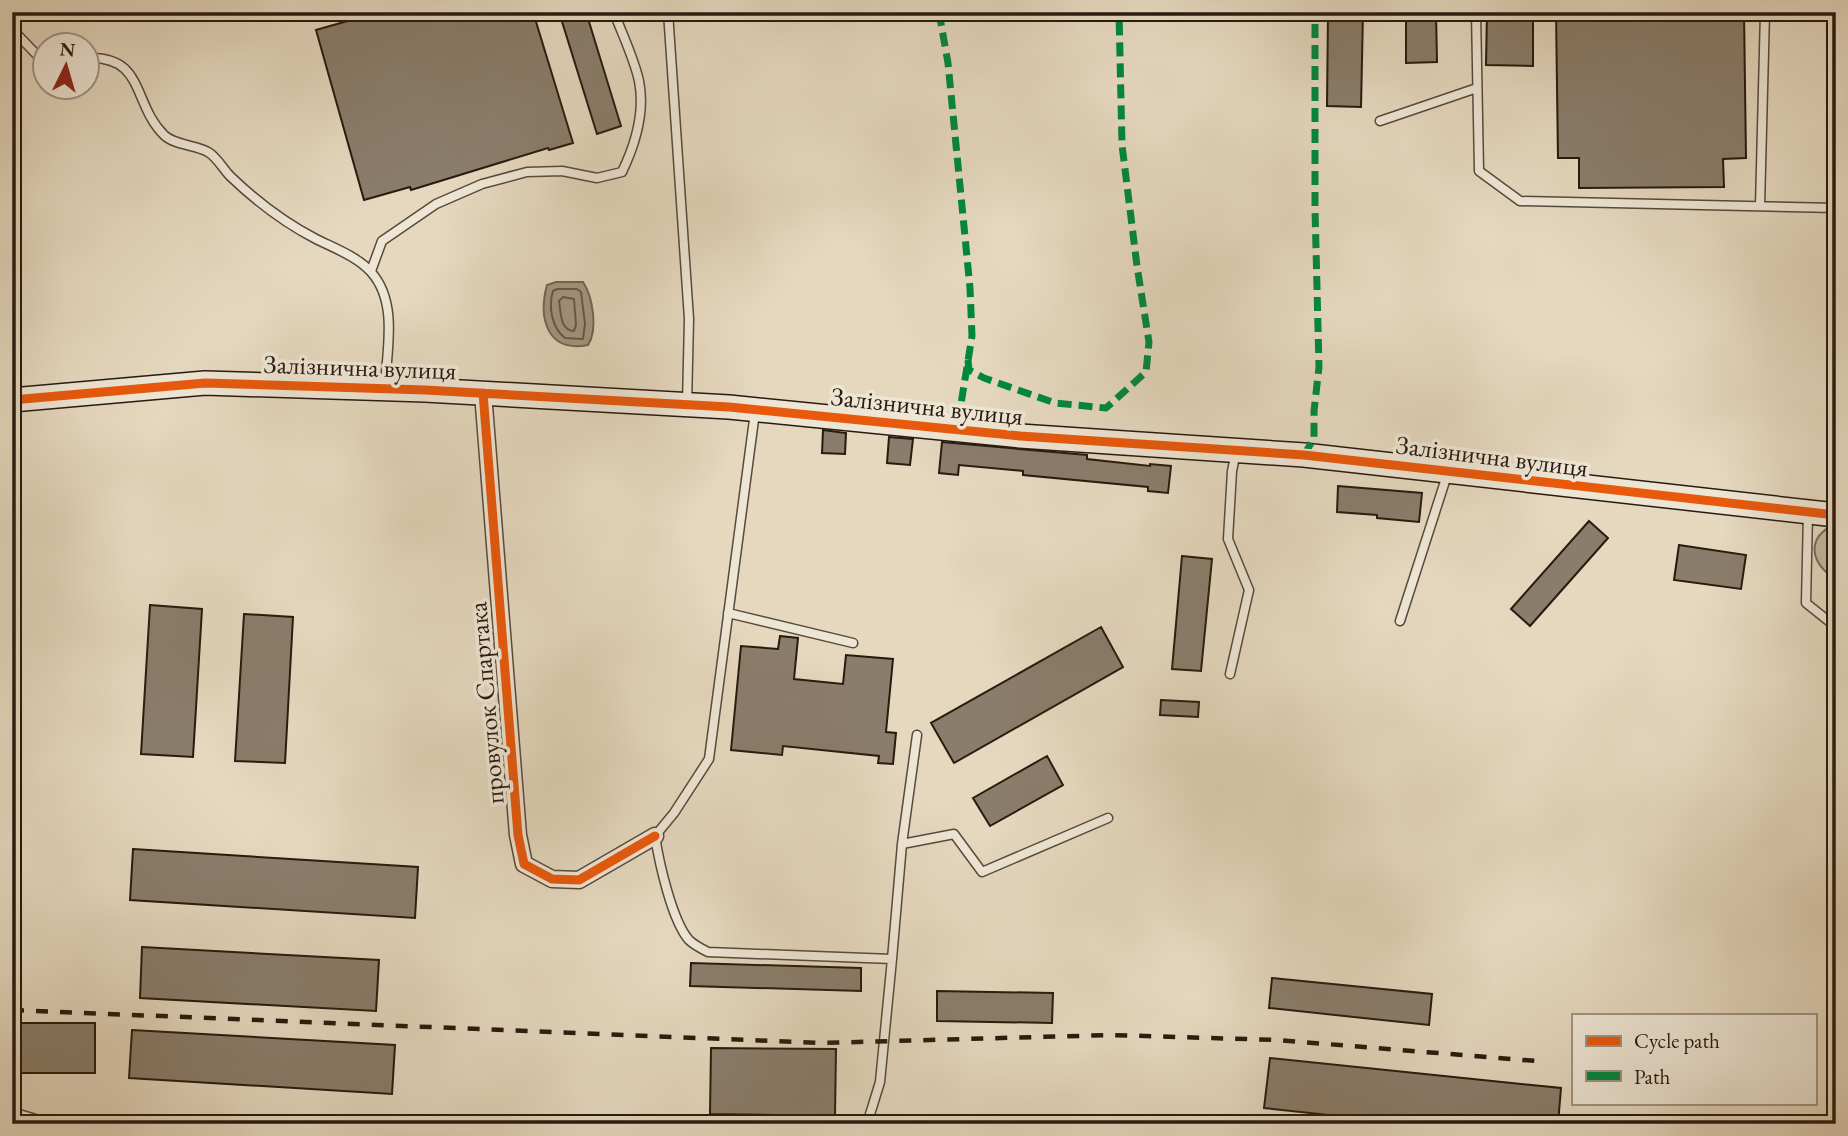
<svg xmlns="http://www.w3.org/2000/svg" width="1848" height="1136" font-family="'EB Garamond',serif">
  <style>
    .green { fill: #c5b8a1; stroke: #766958; stroke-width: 2 }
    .water { fill: #a59783; stroke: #736555; stroke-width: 2 }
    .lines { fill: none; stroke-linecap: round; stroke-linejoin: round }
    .shore { stroke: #665849; stroke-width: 2 }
    .building { fill: #8a7d6b; stroke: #281a0f; stroke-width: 2 }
    .lane-casing { stroke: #574a3b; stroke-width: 11 }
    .street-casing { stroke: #574a3b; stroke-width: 19 }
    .secondary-casing { stroke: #281a0f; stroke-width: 26 }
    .lane { stroke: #eee6d5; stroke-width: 8 }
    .street { stroke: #eee6d5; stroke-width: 16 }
    .secondary { stroke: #eee6d5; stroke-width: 23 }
    .rail { stroke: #281a0f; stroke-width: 4.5; stroke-dasharray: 12 12; stroke-linecap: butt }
    .quiet { stroke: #00873e; stroke-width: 7; stroke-dasharray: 14 7; stroke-linecap: butt }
    .cycleway-casing { stroke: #eee6d5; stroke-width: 13 }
    .cycleway { stroke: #e8590c; stroke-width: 9 }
    .labels { text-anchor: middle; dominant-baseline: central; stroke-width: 7; stroke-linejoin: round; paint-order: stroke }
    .street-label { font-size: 26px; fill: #281a0f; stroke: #eee6d5 }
  </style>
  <rect width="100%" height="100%" fill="#e5d8bf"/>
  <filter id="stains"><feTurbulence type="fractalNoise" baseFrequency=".00286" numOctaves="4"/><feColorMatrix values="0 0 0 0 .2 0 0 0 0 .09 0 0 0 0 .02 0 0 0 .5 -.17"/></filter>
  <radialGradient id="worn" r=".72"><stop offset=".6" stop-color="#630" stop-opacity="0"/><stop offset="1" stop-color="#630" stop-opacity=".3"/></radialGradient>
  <!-- green -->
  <path class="green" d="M1836,524V579C1810,565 1805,536 1836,524Z"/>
  <!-- water -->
  <path class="water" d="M556,282H583C593,297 598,330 588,345C547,353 538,318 547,285Z"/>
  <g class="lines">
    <!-- shore -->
    <path class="shore" d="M557,289H577L581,292L585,324L583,339L565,338C552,328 548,307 553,291Z
      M563,297L574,299L576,325L574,331C560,330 561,313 559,301Z"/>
  </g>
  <!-- building -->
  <path class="building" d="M356,12H533L573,143L549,150L548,148L411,190L410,187L364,200L316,30L358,18Z
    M559,12H586L621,126L597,134Z
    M1328,12H1363L1361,107L1327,106Z
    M1406,12H1436L1437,62L1406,63Z
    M1487,12H1533V66L1486,65Z
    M1556,12H1744L1746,158L1723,159L1724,187L1579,188V158H1558Z
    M823,430L846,433L845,454L822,453Z
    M889,437L913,439L910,465L887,463Z
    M942,442L1087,455V459L1150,466V464L1171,466L1168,493L1148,491V487L1023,475V471L959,465L958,475L939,473Z
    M1338,486L1422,493L1419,522L1377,518V515L1337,512Z
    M1589,521L1608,538L1530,626L1511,609Z
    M1679,545L1746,555L1741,589L1674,580Z
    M1182,556L1212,559L1201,671L1172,669Z
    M150,605L202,609L193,757L141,754Z
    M244,614L293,617L285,763L235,761Z
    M1101,627L1123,667L954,763L931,723Z
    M780,636L798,638L794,679L843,684L846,655L893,659L886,732L896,733L893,764L878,763L879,756L783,746L782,755L731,750L741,646L778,649Z
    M1161,700L1199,702L1198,717L1160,715Z
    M1047,756L1063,785L990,826L973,798Z
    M133,849L418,867L415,918L130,900Z
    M142,947L379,960L376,1011L140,998Z
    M691,963L861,968V991L690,986Z
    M1272,978L1432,994L1429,1025L1269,1008Z
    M937,991L1053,993L1052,1023L937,1021Z
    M12,1023H95V1073H12Z
    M132,1030L395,1045L392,1094L129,1078Z
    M711,1048L836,1049L835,1116L710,1114Z
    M1270,1058L1561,1088L1558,1124H1413L1264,1108Z"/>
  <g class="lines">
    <defs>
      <path id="lane" d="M668,12L689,319L687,404
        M1476,12L1479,171L1520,201L1836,208
        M12,29L37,55L46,56
        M88,58C145,56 132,103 164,135C174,145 196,145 208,152C217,157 223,169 230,176C255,200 285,223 316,239C334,248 358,257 371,272C398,302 387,349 385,386
        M1380,121L1477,88
        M1760,206L1765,12
        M371,271L382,241L436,204L482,184L527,172L562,171L597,178L622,172C635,145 645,111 639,81C634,58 622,34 614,12
        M755,412L709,759L674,813L655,836C659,862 672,921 689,940C694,945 702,949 708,952L892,959L880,1082L867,1124
        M1808,513L1806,603L1836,627
        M728,613L853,643
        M1400,621L1447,475
        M1230,674L1249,590L1228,539L1232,471L1236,452
        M902,844L954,834L982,872L1108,818
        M892,959L902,844L917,735
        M12,1112L53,1124"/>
      <path id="street" d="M483,393L518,835L524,864L552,879L579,880L655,836"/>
      <path id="secondary" d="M12,400L205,383L425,390L729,407L1020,436L1304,455L1836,515"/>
    </defs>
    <!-- lane casing -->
    <use href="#lane" class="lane-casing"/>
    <!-- street casing -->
    <use href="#street" class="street-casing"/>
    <!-- secondary casing -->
    <use href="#secondary" class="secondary-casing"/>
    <!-- lane -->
    <use href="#lane" class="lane"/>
    <!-- street -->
    <use href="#street" class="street"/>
    <!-- secondary -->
    <use href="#secondary" class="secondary"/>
    <!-- rail -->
    <path class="rail" d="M12,1010L821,1043L1111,1035L1277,1040L1536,1061"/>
    <!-- quiet -->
    <path class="quiet" d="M939,12L948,63L970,288L972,336L960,410L964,431
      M968,360L969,370L984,378L1055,403L1106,408L1146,372L1149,342L1137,266L1122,145L1119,12
      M1304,455L1314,438V411L1319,367L1315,209V12"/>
    <defs>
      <path id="cycleway" d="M483,393L518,835L524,864L552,879L579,880L655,836
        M12,400L205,383L425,390L729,407L1020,436L1304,455L1836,515"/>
    </defs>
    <!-- cycleway casing -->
    <use href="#cycleway" class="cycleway-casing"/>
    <!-- cycleway -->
    <use href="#cycleway" class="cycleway"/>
  </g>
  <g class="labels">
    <!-- street labels -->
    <g class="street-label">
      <text transform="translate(360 367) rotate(2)">Залізнична вулиця</text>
      <text transform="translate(927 406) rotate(6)">Залізнична вулиця</text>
      <text transform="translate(1492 456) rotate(7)">Залізнична вулиця</text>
      <text transform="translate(486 703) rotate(-95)">провулок Спартака</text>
    </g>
  </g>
  <!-- margin -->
  <rect width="1848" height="1136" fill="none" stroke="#e5d8bf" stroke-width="42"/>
  <rect x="14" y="14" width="1820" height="1108" fill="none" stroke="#281a0f" stroke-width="3.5"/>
  <rect x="21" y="21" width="1806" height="1094" fill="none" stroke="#281a0f" stroke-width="2"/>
  <!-- legend -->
  <rect x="1572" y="1014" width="245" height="91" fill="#eee6d5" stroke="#9f9486" stroke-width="2"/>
  <rect x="1586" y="1036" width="35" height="10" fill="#e8590c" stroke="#9f9486" stroke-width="2"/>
  <text x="1634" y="1048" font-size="21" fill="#281a0f">Cycle path</text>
  <rect x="1586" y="1071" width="35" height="10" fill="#00873e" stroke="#9f9486" stroke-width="2"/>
  <text x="1634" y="1084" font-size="21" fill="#281a0f">Path</text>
  <!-- north arrow -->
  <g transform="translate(66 66) rotate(5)"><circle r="33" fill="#eee6d5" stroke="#9f9486" stroke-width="2"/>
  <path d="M0-5L12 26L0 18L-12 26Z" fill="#8f2418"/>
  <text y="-10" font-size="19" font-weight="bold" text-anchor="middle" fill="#281a0f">N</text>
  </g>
  <rect width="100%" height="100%" filter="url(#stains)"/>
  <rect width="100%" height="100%" fill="url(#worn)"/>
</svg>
